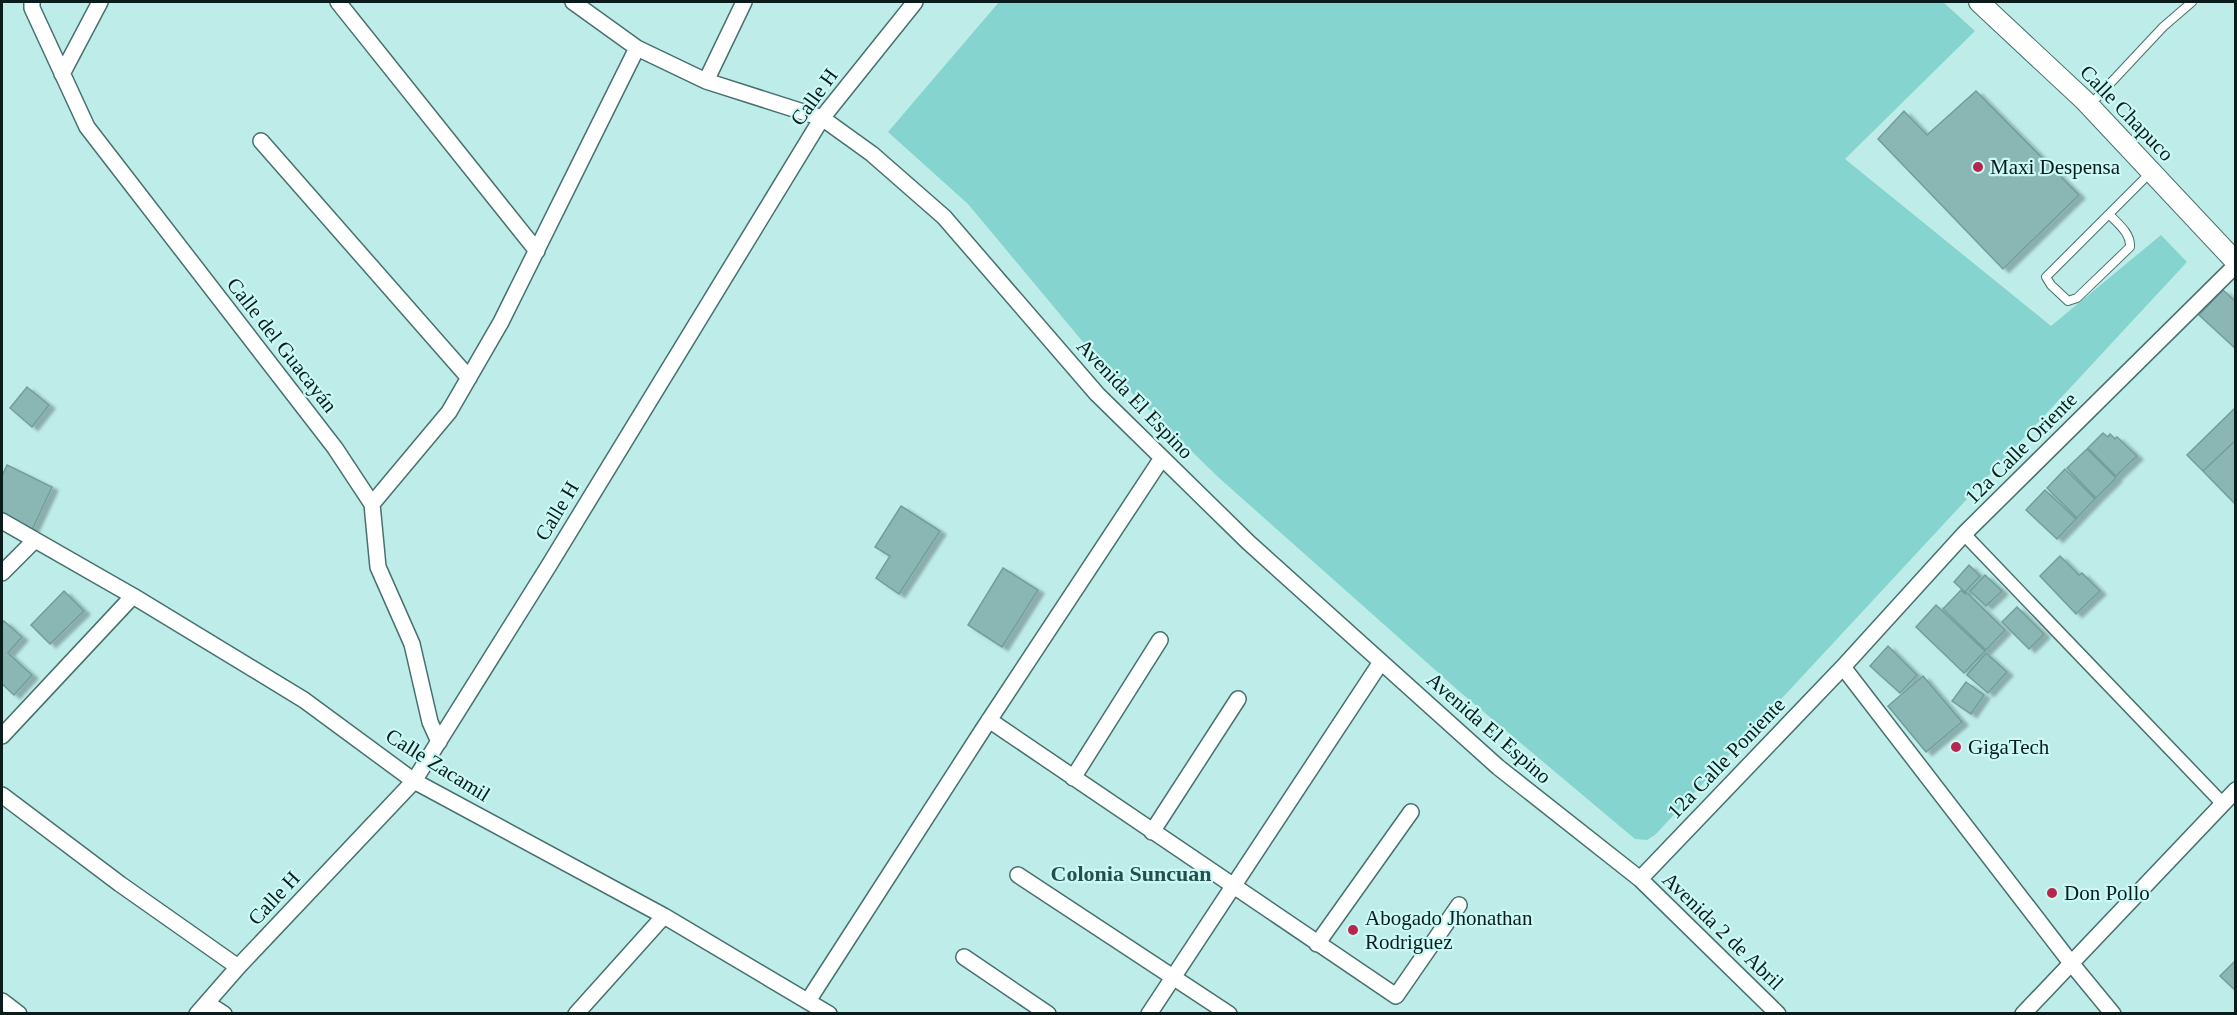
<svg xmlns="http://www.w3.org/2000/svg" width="2237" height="1015" font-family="Georgia,serif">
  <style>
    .green { fill: #86d4cf }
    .building { fill: #8ab6b4; stroke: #729e9b; stroke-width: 1.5; filter: url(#shadow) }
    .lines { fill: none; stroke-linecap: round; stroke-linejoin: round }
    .service-casing { stroke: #46716e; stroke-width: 10 }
    .pedestrian-casing { stroke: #46716e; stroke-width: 15 }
    .minor-casing { stroke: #46716e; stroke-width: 18 }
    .tertiary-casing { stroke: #46716e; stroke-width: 22 }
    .service { stroke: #fff; stroke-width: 8 }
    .pedestrian { stroke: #fff; stroke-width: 12 }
    .minor { stroke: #fff; stroke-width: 15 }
    .tertiary { stroke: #fff; stroke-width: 20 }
    .poi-dot { fill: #b7264d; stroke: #cbf9f6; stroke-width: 2 }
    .labels { text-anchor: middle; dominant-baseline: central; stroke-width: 4.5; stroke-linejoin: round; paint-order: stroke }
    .street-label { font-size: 21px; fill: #0a1c1b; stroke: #cbf9f6 }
    .poi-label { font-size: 21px; fill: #0a1c1b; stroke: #cbf9f6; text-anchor: start }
    .neighbourhood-label { font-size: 22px; font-weight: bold; fill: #254f4d; stroke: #cbf9f6 }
  </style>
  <defs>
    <filter id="shadow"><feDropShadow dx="6" dy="3.5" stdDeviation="1.5" flood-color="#0004"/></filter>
  </defs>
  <rect width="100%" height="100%" fill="#beece9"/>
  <!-- green -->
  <path class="green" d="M999,2H1943L1975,31L1845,159L2051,326L2161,235L2187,262L1655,835L1647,840L1635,839L1460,692L1218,477L1098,360L968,204L888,132Z"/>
  <!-- building -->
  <path class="building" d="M1976,91L2079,195L2003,269L1878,139L1904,111L1927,135Z
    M2223,290L2236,302V349L2199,315Z
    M27,387L49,405L32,427L10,408Z
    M2236,407V440L2203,471L2187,455Z
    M2103,433L2108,437L2110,434L2115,439L2117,437L2137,456L2116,476L2088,448Z
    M2236,440V505L2203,471Z
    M2087,449L2116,478L2096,498L2067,468Z
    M7,465L52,487L32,530L2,515V476Z
    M2065,469L2095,499L2077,518L2047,488Z
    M2045,490L2076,519L2057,539L2026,510Z
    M901,506L940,531L899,594L876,578L890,556L875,547Z
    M2060,556L2079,575L2082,573L2100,591L2076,614L2040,576Z
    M1969,565L1980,576L1965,592L1954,582Z
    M1003,568L1038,590L1002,647L968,625Z
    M1985,575L2002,591L1986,606L1970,591Z
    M1961,590L1965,594L1966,592L2005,630L1986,650L1943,609Z
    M64,591L84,611L50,644L31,625Z
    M1936,605L1985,651L1964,673L1916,627Z
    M2017,607L2044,634L2029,649L2002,622Z
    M4,621L22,637L8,653L32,675L14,695L2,684V624Z
    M1888,646L1917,675L1900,693L1870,666Z
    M1986,653L2007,672L1988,693L1967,675Z
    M1923,676L1962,722L1926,752L1888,706Z
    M1966,682L1984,695L1971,714L1952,701Z
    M2236,960V991L2220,976Z"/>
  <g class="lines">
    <defs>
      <path id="service" d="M2090,105L2163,27L2192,2
        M2109,214C2118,224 2131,233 2130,247L2077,298L2068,301L2051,285L2046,277L2150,173"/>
      <path id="pedestrian" d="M1964,534L2223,804"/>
      <path id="minor" d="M32,2V8L87,127L335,448L372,504L378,567L412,644L430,722L439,742
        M338,2L537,251
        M573,2L637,48L706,81L822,118L872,154L944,217L1097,394L1248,542L1498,767L1640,879L1778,1014
        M62,74L100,2
        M706,81L744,2
        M261,141L469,378
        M372,504L449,412L501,322L637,48
        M2,521L133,596L304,700L414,781L664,916L829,1014
        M2,573L35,540
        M1843,667L2071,963L2113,1014
        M989,720L1396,996L1459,905
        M2,736L133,596
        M1073,778L1160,640
        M2,795L120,884L238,967
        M1152,832L1238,699
        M1018,875L1229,1014
        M1640,879L1843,667L1964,534L2236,265
        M1317,944L1411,812
        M964,957L1048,1014
        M2,1001L19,1014
        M808,1001L982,731L1162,458
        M207,1003L224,1014
        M197,1014L238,967L414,781L548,567L822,118L915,2
        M576,1014L664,916
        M1149,1014L1381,662
        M2023,1014L2236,790"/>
      <path id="tertiary" d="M1979,2L2084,100L2236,262"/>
    </defs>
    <!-- service casing -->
    <use href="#service" class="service-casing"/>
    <!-- pedestrian casing -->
    <use href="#pedestrian" class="pedestrian-casing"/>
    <!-- minor casing -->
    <use href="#minor" class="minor-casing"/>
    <!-- tertiary casing -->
    <use href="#tertiary" class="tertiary-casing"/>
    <!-- service -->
    <use href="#service" class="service"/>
    <!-- pedestrian -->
    <use href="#pedestrian" class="pedestrian"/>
    <!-- minor -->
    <use href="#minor" class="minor"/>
    <!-- tertiary -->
    <use href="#tertiary" class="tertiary"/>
  </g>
  <!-- markers -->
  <g class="poi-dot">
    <circle cx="1978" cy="167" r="6"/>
    <circle cx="1956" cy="747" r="6"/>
    <circle cx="2052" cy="893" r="6"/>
    <circle cx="1353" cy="930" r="6"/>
  </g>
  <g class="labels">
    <!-- street labels -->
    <g class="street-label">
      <text transform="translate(814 97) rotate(-54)">Calle H</text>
      <text transform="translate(2127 113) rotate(46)">Calle Chapuco</text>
      <text transform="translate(282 345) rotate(52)">Calle del Guacayán</text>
      <text transform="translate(1135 399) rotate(46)">Avenida El Espino</text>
      <text transform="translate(2021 448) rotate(-45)">12a Calle Oriente</text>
      <text transform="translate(557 511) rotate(-59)">Calle H</text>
      <text transform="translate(1489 728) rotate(41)">Avenida El Espino</text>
      <text transform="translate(1726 758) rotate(-46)">12a Calle Poniente</text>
      <text transform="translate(438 765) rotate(32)">Calle Zacamil</text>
      <text transform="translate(274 898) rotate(-47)">Calle H</text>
      <text transform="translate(1723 931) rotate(44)">Avenida 2 de Abril</text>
    </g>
    <!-- poi labels -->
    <g class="poi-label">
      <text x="1990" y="167">Maxi Despensa</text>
      <text x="1968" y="747">GigaTech</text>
      <text x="2064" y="893">Don Pollo</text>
      <text x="1365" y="918">Abogado Jhonathan<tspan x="1365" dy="24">Rodriguez</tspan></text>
    </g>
    <!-- neighbourhood labels -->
    <g class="neighbourhood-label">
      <text x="1131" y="873">Colonia Suncuan</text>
    </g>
  </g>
  <!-- border -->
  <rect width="2237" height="1015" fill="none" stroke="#0a1c1b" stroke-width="6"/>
</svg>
